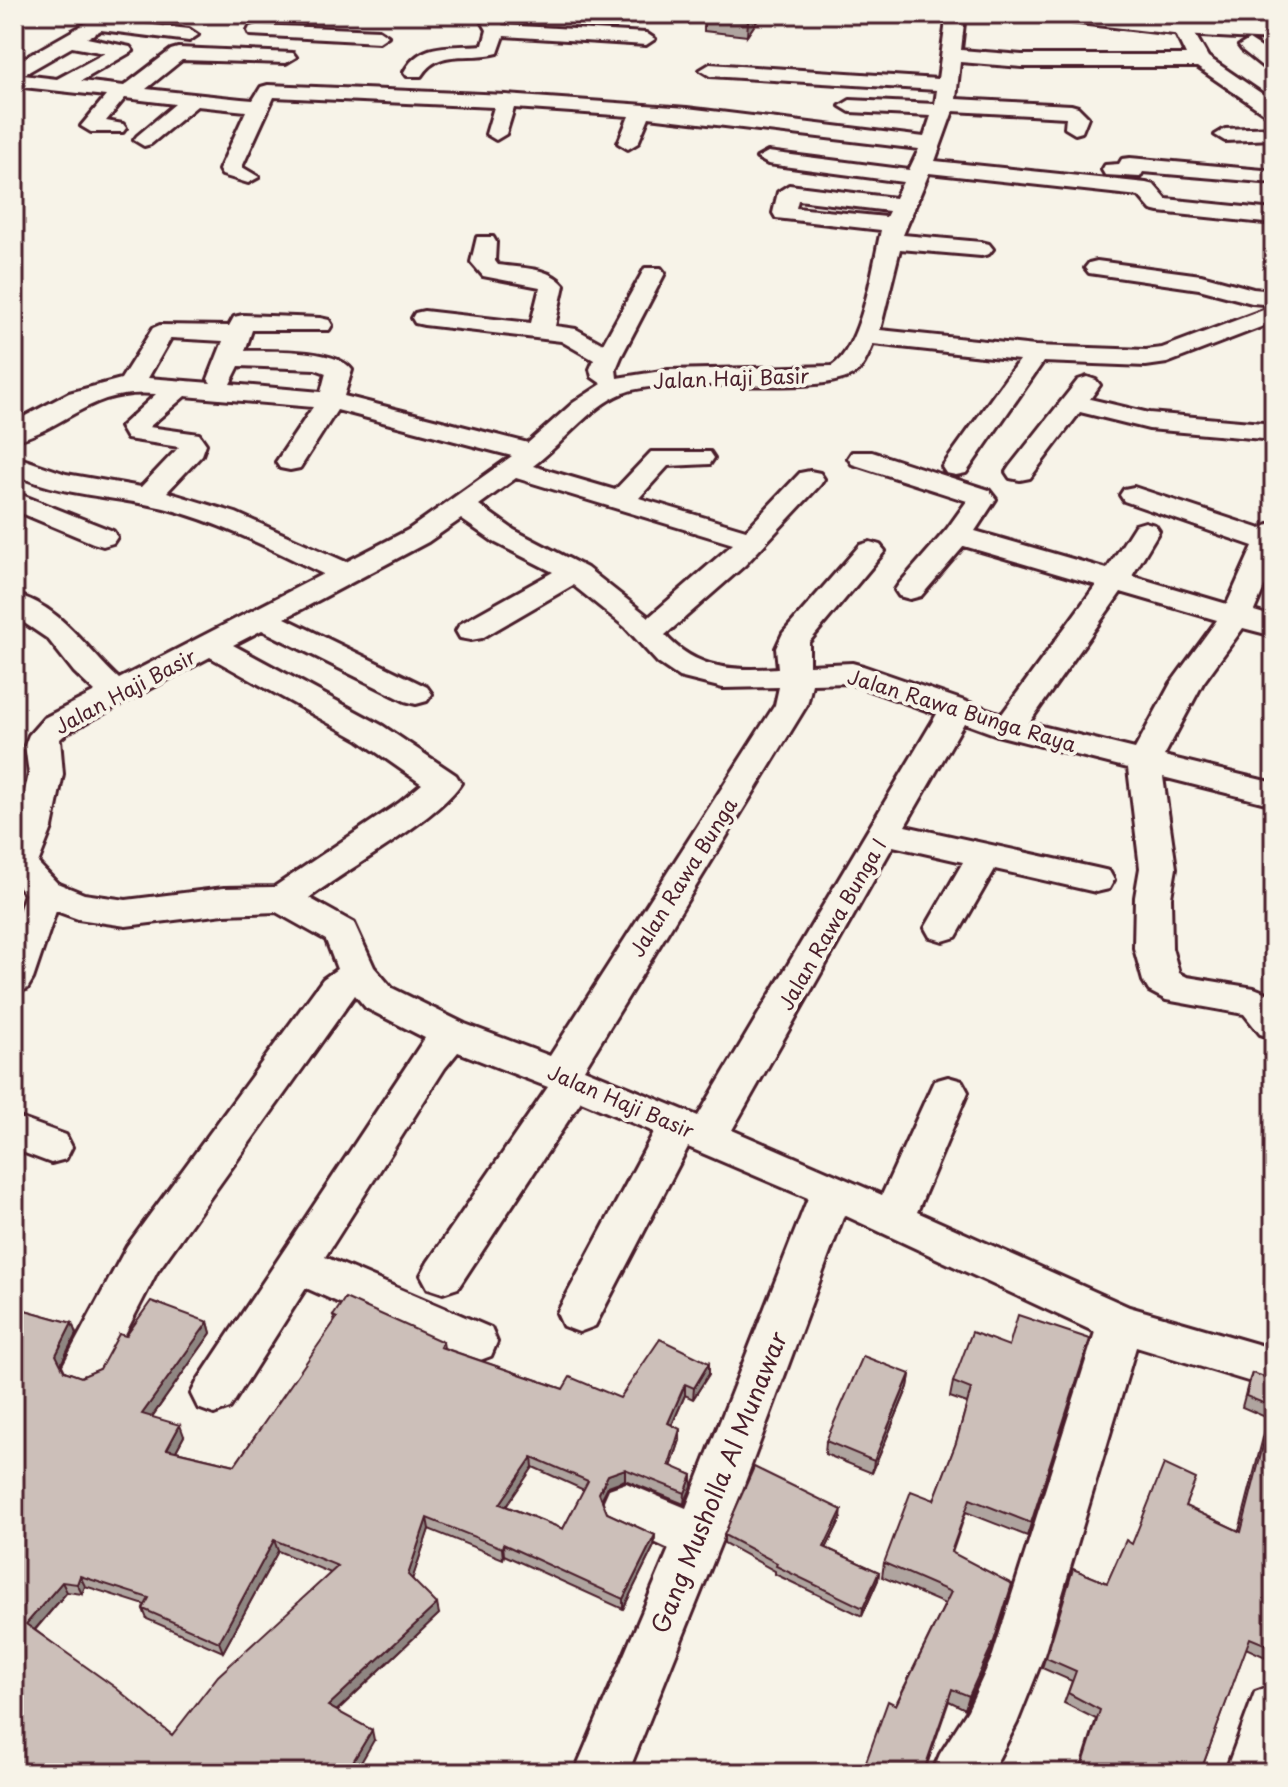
<svg xmlns="http://www.w3.org/2000/svg" width="1288" height="1787" font-family="'Playpen Sans',sans-serif">
  <style>
    .lines { fill: none; stroke-linecap: round; stroke-linejoin: round }
    .minor-casing { stroke: #4a1f2b; stroke-width: 6 }
    .secondary-casing { stroke: #4a1f2b; stroke-width: 6 }
    .minor { fill: #f7f3e8; fill-rule: evenodd }
    .secondary { fill: #f7f3e8; fill-rule: evenodd }
    .wall { fill: #afa49f; stroke: #4a1f2b; stroke-width: 2; fill-rule: evenodd }
    .shaded-wall { fill: #8f8682; stroke: #4a1f2b; stroke-width: 2 }
    .building { fill: #ccbfb9; stroke: #4a1f2b; stroke-width: 2; fill-rule: evenodd }
    .labels { text-anchor: middle; dominant-baseline: central; stroke-width: 8; stroke-linejoin: round; paint-order: stroke }
    .street-label { font-size: 20px; fill: #4a1f2b; stroke: #f7f3e8 }
    .near-street-label { font-size: 24px; fill: #4a1f2b; stroke: #f7f3e8 }
  </style>
  <rect width="100%" height="100%" fill="#f7f3e8"/>
  <filter id="ink" filterUnits="userSpaceOnUse"><feTurbulence type="fractalNoise" baseFrequency=".0125" numOctaves="2"/><feDisplacementMap in="SourceGraphic" scale="16" xChannelSelector="R" yChannelSelector="G"/><feConvolveMatrix kernelMatrix="1 2 1 2 8 2 1 2 1" color-interpolation-filters="sRGB"/></filter>
  <g filter="url(#ink)">
    <g class="lines">
      <defs>
        <path id="minor" d="M102,14H124L117,21L189,29L198,35L189,41L101,30L87,38L130,47L133,51L81,81L124,86L171,50L178,48L293,53L296,57L286,63L182,60L146,89L241,99L253,100L261,87L268,85L506,95L687,108L924,137L931,116L850,112L840,106L850,100L935,104L937,90L710,76L700,70L710,64L938,79L947,14H965L961,50L1022,55H1186L1173,28L1175,24H1189L1208,57L1274,102V117L1267,115L1197,67H1022L960,62L956,99L1071,105L1078,107L1088,117L1082,132L1075,134L1065,128L1066,117L953,111L935,161L1146,183L1154,185L1166,199L1274,210V224L1159,212L1151,210L1139,196L929,173L903,235L981,242L989,244L993,249L989,254L981,256L900,249L880,330L1035,346L1146,350L1162,348L1274,306V322L1167,363L1146,366L1043,362L966,473L956,475L946,473L942,467L1019,360L873,344C869,353 865,365 858,371C825,401 674,372 623,393C588,407 563,444 533,466L615,490L651,452H710L714,458L710,464L668,466L639,498L746,530L800,473L810,471L820,473L824,479L820,485L745,565L665,635C697,670 733,671 778,668L776,648L783,633L860,545L870,542L880,545L885,551L809,642V665L852,663L863,666L1002,714L1096,585L964,546L921,596L910,599L899,596L895,590L899,584L947,529L967,501L852,464L848,458L852,452H872L989,490L996,499L975,531L1107,569L1135,525L1145,522L1155,525L1159,531L1132,576L1227,604L1253,546L1124,501L1120,495L1124,489L1134,487L1261,529L1274,522V564L1254,611L1274,617V636L1243,628L1203,683L1164,756L1274,783V805L1163,777L1176,868L1171,897L1172,948L1179,973L1187,977L1254,988L1274,996V1038L1260,1034L1244,1014L1166,1000L1149,991L1143,981L1134,948L1135,897L1140,868L1128,768L997,735L964,723L905,826L1096,868L1109,871L1114,880L1109,889L1096,892L995,869L956,937L943,941L930,937L925,928L963,862L893,846L732,1130L882,1195L934,1081L948,1077L962,1081L968,1092L917,1212L1129,1307L1274,1349V1389L1136,1347L1044,1655L1017,1723L991,1773H932L940,1754L968,1710L993,1655L1095,1332L844,1215L742,1490L628,1773H574L669,1549L609,1521L602,1505L609,1489L626,1483L686,1508L808,1198L688,1147L595,1326L579,1332L563,1326L557,1313L654,1132L581,1101L458,1288L443,1293L428,1288L421,1275L428,1262L548,1087L458,1052L445,1068L325,1257L491,1328L497,1342L491,1356L475,1362L459,1356L306,1288L230,1408L214,1414L198,1408L191,1394L198,1380L425,1038L366,1008L355,995L157,1272L102,1379L86,1385L70,1379L63,1365L127,1246L323,979L337,969L326,940L276,912L224,914L126,926L78,919L56,911L33,979L27,989L14,993V926L25,894L14,881V837L29,774L25,745L29,735L44,718L95,692L74,672L48,639L14,616V594C60,605 86,649 119,679L323,574C272,549 219,522 164,508C114,496 61,496 14,474V456L66,474L141,487L179,447L127,439L120,427L156,394C89,388 69,427 14,441V422L69,393L121,379L153,328L160,325L229,326L234,317L243,315L320,318L329,320L332,325L329,330H252L245,351C270,351 336,348 352,370L344,396L528,443L573,403L602,384L592,377L590,369L594,360L561,341L424,325L415,323L412,318L415,313L424,311L531,323L540,287L483,276L471,262L477,237H493L496,242L495,261L498,265C520,268 550,267 564,285L555,326L576,329L603,344L645,268H661L665,273L621,357L616,369L617,378L668,370L832,366C862,347 873,265 881,230L776,218L773,213L778,192L789,185L895,198L903,182L768,164L757,158L768,152L909,170L919,149L649,117L638,143L628,149L618,143L629,116L514,108L506,134L496,140L486,134L494,107L274,97L242,167L259,177L248,183L222,175L219,170L246,111L197,106L151,144L144,146L134,140L137,136L175,104L125,98L106,121L123,124L126,128L123,132H91L81,126L106,96L14,86V64ZM72,47L105,53L57,79L23,75ZM798,200L889,211L886,217L796,208ZM171,338L223,341L208,379L211,383L148,378ZM239,366L315,369L326,373L321,392L230,384ZM185,396L313,407L276,462L280,468L290,470L300,468L337,410L512,456L408,530L346,562L236,513L167,492L202,455L206,444L199,434L149,427ZM516,478L733,544L649,617L587,568L514,530L479,505ZM461,519L494,542L553,572L460,624L456,631L460,638L471,640L482,638L573,585L625,627L658,663L679,677L723,688L779,687L775,705L550,1056L465,1024L392,988L374,967L354,923L309,898C347,869 438,819 461,783L456,775L383,726L233,645L262,630L405,701L416,704L427,701L432,694L427,687L285,618L428,542ZM1121,592L1217,620L1171,683L1135,749L1029,723ZM210,657L359,740L422,784L399,803L274,887L224,888L126,900L84,894L57,883L38,863L52,828L63,774L60,739L68,732ZM849,683L937,714L698,1116L584,1069L807,705L812,684Z
          M488,14H506L502,25L646,33L655,39L646,45L504,36L498,53C467,61 440,47 421,76H407L404,72C421,40 452,48 483,45L487,30L483,23Z
          M257,25L379,30L388,36L379,42L250,35L248,31L250,27Z
          M1249,40L1274,56V72L1267,70L1242,50L1239,46Z
          M1274,127V139L1225,141L1215,135L1225,129Z
          M1130,158L1274,171V183L1143,172L1140,177L1105,175L1102,170L1105,165L1119,164L1122,159Z
          M1097,261L1201,275L1253,289L1274,291V305L1252,303L1199,289L1089,273L1085,268L1089,263Z
          M1087,377L1096,380L1100,385L1090,399L1149,413L1274,424V440L1149,429L1080,412L1030,478L1020,480L1010,478L1006,472L1010,466L1078,380Z
          M14,492L113,531L117,537L113,543L103,546L93,543L14,510Z
          M14,1116L66,1135L72,1147L66,1159L51,1163L14,1149Z
          M1274,1685V1773H1225L1255,1692Z"/>
        <path id="secondary" d="M1051,14H1120L1274,26V40L1182,35L1062,21Z"/>
      </defs>
      <!-- minor casing -->
      <use href="#minor" class="minor-casing"/>
      <!-- secondary casing -->
      <use href="#secondary" class="secondary-casing"/>
      <!-- minor -->
      <use href="#minor" class="minor"/>
      <!-- secondary -->
      <use href="#secondary" class="secondary"/>
    </g>
    <!-- wall -->
    <path class="wall" d="M706,14H762L747,36L704,31V17Z
      M14,1307L72,1323L76,1334L61,1365L64,1371L81,1377L100,1369L126,1336L208,1322L211,1333L152,1417L184,1436L176,1451L235,1465L335,1322L333,1316L443,1342L444,1348L563,1389L620,1398L709,1363V1374L693,1399L685,1395L672,1425L680,1440L671,1467L692,1475V1486L684,1504L625,1480L608,1486L602,1499L607,1513L655,1535L654,1546L623,1609L504,1555L503,1559L429,1529L412,1579L439,1614L337,1711L374,1740L14,1773ZM533,1467L584,1490L563,1529L506,1506ZM278,1551L331,1573L172,1735L35,1630L67,1592L82,1594L85,1586L145,1605L143,1609L147,1619L223,1652Z
      M1090,1339L1027,1536L966,1512L952,1553L990,1654L965,1709L949,1701L924,1773H862L945,1604L882,1577L884,1563L934,1500L956,1443L967,1403L950,1397L953,1382L1009,1346Z
      M1252,1373L1274,1380V1661L1246,1648L1200,1773H1079L1096,1719L1064,1703L1072,1681L1042,1668L1073,1569L1107,1583L1132,1544L1185,1506L1239,1531L1268,1418L1242,1407L1248,1384Z
      M910,1374L908,1387L872,1473L825,1454L826,1441Z
      M841,1518L826,1548L879,1572L878,1580L862,1616L775,1574V1571L724,1543V1535Z"/>
    <!-- shaded-wall -->
    <path class="shaded-wall" d="M753,14H762L747,36L748,21Z
      M208,1322L211,1333L146,1425L142,1414Z
      M72,1323L76,1334L60,1366L56,1355Z
      M709,1363V1374L693,1399L694,1388Z
      M910,1374L908,1387L872,1473L874,1461Z
      M685,1384V1395L668,1434V1423Z
      M180,1425L184,1436L171,1460L167,1449Z
      M680,1429V1440L668,1476L669,1465Z
      M532,1457L533,1467L501,1514L500,1504Z
      M625,1469V1480L608,1486L599,1504V1493L608,1475Z
      M692,1475V1486L684,1504L685,1493Z
      M842,1510L841,1518L823,1555L824,1547Z
      M427,1518L429,1529L410,1586L408,1575Z
      M655,1535L654,1546L623,1609V1599Z
      M274,1540L278,1551L223,1652L219,1642Z
      M503,1544L504,1555L503,1559L502,1548Z
      M879,1572L878,1580L862,1616L863,1608Z
      M80,1576L85,1586L82,1594L77,1584Z
      M62,1582L67,1592L31,1634L26,1624Z
      M1012,1584L990,1654L965,1709L969,1696Z
      M437,1604L439,1614L331,1716L328,1706Z
      M952,1689L924,1773H923Z
      M372,1730L374,1740L355,1773H346Z"/>
    <!-- building -->
    <path class="building" d="M706,14H753L748,21L704,17Z
      M345,1298L443,1342L440,1347L563,1389L570,1377L620,1398L660,1339L709,1363L694,1388L685,1384L668,1423L680,1429L669,1465L692,1475L685,1493L625,1469L608,1475L599,1493L607,1513L655,1535L623,1599L503,1544L502,1548L427,1518L408,1575L437,1604L328,1706L372,1730L346,1773H14V1307L72,1323L56,1355L64,1371L81,1377L100,1369L119,1334L126,1336L151,1301L208,1322L142,1414L180,1425L167,1449L235,1465L337,1318L333,1316ZM532,1457L588,1481L563,1529L500,1504ZM274,1540L338,1566L218,1676L172,1735L116,1688L26,1624L62,1582L77,1584L80,1576L149,1598L143,1609L219,1642Z
      M1018,1315L1090,1339L1031,1523L970,1499L951,1552L1012,1584L994,1641L969,1696L952,1689L923,1773H862L888,1701L896,1705L951,1592L884,1563L911,1491L934,1500L956,1443L971,1389L953,1382L972,1332L1009,1346Z
      M863,1356L910,1374L874,1461L826,1441Z
      M1252,1373L1274,1380V1648L1250,1638L1200,1773H1197L1178,1762L1175,1773H1080L1100,1710L1068,1693L1076,1671L1046,1658L1073,1569L1107,1583L1126,1540L1132,1544L1164,1464L1196,1479L1185,1506L1241,1532L1273,1407L1246,1396Z
      M754,1467L842,1510L824,1547L879,1572L863,1608L776,1566L777,1563L724,1535Z"/>
  </g>
  <g class="labels">
    <!-- street labels -->
    <g class="street-label">
      <text transform="translate(731 378) rotate(-2)">Jalan Haji Basir</text>
      <text transform="translate(125 691) rotate(-28)">Jalan Haji Basir</text>
      <text transform="translate(962 710) rotate(17)">Jalan Rawa Bunga Raya</text>
      <text transform="translate(683 877) rotate(-58)">Jalan Rawa Bunga</text>
      <text transform="translate(832 924) rotate(-60)">Jalan Rawa Bunga I</text>
      <text transform="translate(621 1101) rotate(23)">Jalan Haji Basir</text>
    </g>
    <!-- near-street labels -->
    <g class="near-street-label">
      <text transform="translate(718 1482) rotate(-68)">Gang Musholla Al Munawar</text>
    </g>
  </g>
  <!-- margin -->
  <rect width="1288" height="1787" fill="none" stroke="#f7f3e8" stroke-width="48"/>
  <rect x="24" y="24" width="1240" height="1739" fill="none" stroke="#4a1f2b" stroke-width="3" filter="url(#ink)"/>
</svg>
